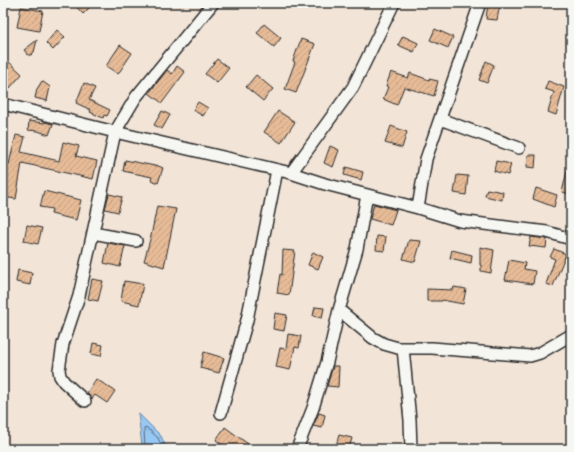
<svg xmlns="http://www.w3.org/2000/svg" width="574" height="452" font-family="Delius,sans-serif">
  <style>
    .water { fill: url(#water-ripples); stroke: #6c89a3 }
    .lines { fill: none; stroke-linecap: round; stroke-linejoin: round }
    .shore { stroke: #56697b; stroke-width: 1 }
    .building { fill: url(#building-hatch); stroke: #2b2b2b }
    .street-casing { stroke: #2b2b2b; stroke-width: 14 }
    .street { stroke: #f6f6f2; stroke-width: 11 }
  </style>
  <defs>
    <pattern id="water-ripples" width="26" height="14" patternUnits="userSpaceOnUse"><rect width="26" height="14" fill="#97c7f3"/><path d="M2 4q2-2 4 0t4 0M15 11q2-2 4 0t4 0" fill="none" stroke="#82abd0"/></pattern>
    <pattern id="building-hatch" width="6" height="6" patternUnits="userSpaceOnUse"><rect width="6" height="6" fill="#e7bb97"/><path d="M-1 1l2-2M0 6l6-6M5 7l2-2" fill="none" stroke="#c6a182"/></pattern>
  </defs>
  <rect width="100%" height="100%" fill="#f2e4d7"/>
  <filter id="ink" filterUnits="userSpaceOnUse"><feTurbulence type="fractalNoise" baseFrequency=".025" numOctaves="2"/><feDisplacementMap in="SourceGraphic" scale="8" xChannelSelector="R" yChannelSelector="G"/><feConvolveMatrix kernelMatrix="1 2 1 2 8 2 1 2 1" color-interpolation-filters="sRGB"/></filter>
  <g filter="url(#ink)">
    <!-- water -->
    <path class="water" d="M138,413L161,436L167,449H141L142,446Z"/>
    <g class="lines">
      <!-- shore -->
      <path class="shore" d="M145,449L144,429L146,427L158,438L163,449"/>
    </g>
    <!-- building -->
    <path class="building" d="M73,3H94L83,14Z
      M488,3L500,4L497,20L486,19Z
      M21,7L43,11L39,31L17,27Z
      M264,24L281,38L274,47L257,33Z
      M435,29L453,37L448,48L430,40Z
      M57,30L65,37L53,50L46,43Z
      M403,36L418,43L414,52L398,45Z
      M301,39L315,44L296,93L285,89L295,62L293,61Z
      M37,40L34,52L31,55H28L24,50Z
      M120,45L132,53L118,74L106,66Z
      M217,59L229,68L217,83L205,74Z
      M8,61L22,74L3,96V87Z
      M486,61L494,65L487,83L479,80Z
      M177,66L185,72L162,103L149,93L167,70L172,74Z
      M391,72L408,78L410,73L429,80V79L438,81L434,96L404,87L397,105L383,99L388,87L386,86Z
      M256,75L273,89L263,101L246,87Z
      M42,81L50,87L47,101L35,98L37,89Z
      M548,81L564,87L556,115L548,112L554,92L545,89Z
      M84,83L95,88L89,100L110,110L107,116L104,115L103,118L90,112L91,110L76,103Z
      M198,102L208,108L203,116L193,110Z
      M162,111L170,115L162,129L154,125Z
      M278,111L295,122L281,143L264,132Z
      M29,121L44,123V122L53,124L49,135L38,131L28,130Z
      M391,126L407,132L402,148L385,143Z
      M16,135L25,137L21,152L59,161L63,142L79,146L76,156L97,161L93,179L22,163L16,199L3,197V163L9,164Z
      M330,146L339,150L333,167L324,163Z
      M528,155H536L535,168L527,167Z
      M125,160L155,166L156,165L163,168L158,183L151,180L152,177L123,171Z
      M496,161L511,164L508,175L494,171Z
      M346,167L363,172L361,180L344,175Z
      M568,167H571V189L570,194L562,192Z
      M457,175L468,176L466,195L454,193Z
      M536,188L557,195L554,207L533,199Z
      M487,189L503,192L502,200L485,196Z
      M44,191L81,200L76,220L51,214L52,209L40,207Z
      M109,194L122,197L118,212L105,209Z
      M374,204L396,210L391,225L370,219Z
      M157,206L176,209L164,267L144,261L151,236Z
      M27,225L42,228L38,244L24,241Z
      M377,236L386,237L384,251L376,250Z
      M531,237L547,239L546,248L529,246Z
      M409,240L421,241L415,262L403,259Z
      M108,243L125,246L120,267L104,263Z
      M480,247L494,250L491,273L481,271V265H480Z
      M554,249L566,254L553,286L546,284L555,259L550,257Z
      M283,250L295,251L289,295L277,293L280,274L282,275Z
      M452,250L472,255L471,263L450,258Z
      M313,252L323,257L318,269L308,265Z
      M509,260L525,263L524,269L535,271L533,284L505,280Z
      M18,270L32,273L30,285L16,282Z
      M92,279L103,281L98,301L88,299Z
      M124,281L143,284L139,305L121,301Z
      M454,287L466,289L463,304L442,300V301H427V289L453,290Z
      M315,307L324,308L322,318L313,316Z
      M275,313L287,315L284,331L273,329Z
      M288,334L301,336L299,348L295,347L290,370L276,367L280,348L286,349Z
      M93,343L103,345L101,356L91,354Z
      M204,352L224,358L219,373L200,368Z
      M333,366H339L338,387L327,386Z
      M96,379L115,391L107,403L95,395L92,399L87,393Z
      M319,413L325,415L322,428L313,426Z
      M225,427L248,444L245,449H228L216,440Z
      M339,435L352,438L349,449H335Z"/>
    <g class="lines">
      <defs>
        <path id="street" d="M3,104L115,132L291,173L325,184L418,208L460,221L547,232L571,239
          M440,119L519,148
          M291,173L353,87L394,3
          M418,208L426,159L480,3
          M93,233L136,241
          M339,310L373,338L384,344L398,348H432L530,356L540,353L571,335
          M403,348L410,420L411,449
          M85,401L64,382L60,376L59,370L63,344L79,296L115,132L136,97L213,3
          M221,413L247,320L277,170
          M297,449L313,408L327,362L339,310L357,249L367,195"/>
      </defs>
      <!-- street casing -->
      <use href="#street" class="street-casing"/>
      <!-- street -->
      <use href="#street" class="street"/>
    </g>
  </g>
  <!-- margin -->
  <rect width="574" height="452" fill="none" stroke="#f6f6f2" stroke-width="16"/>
  <rect x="8" y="8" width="558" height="436" fill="none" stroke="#2b2b2b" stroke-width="1.5" filter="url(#ink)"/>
</svg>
